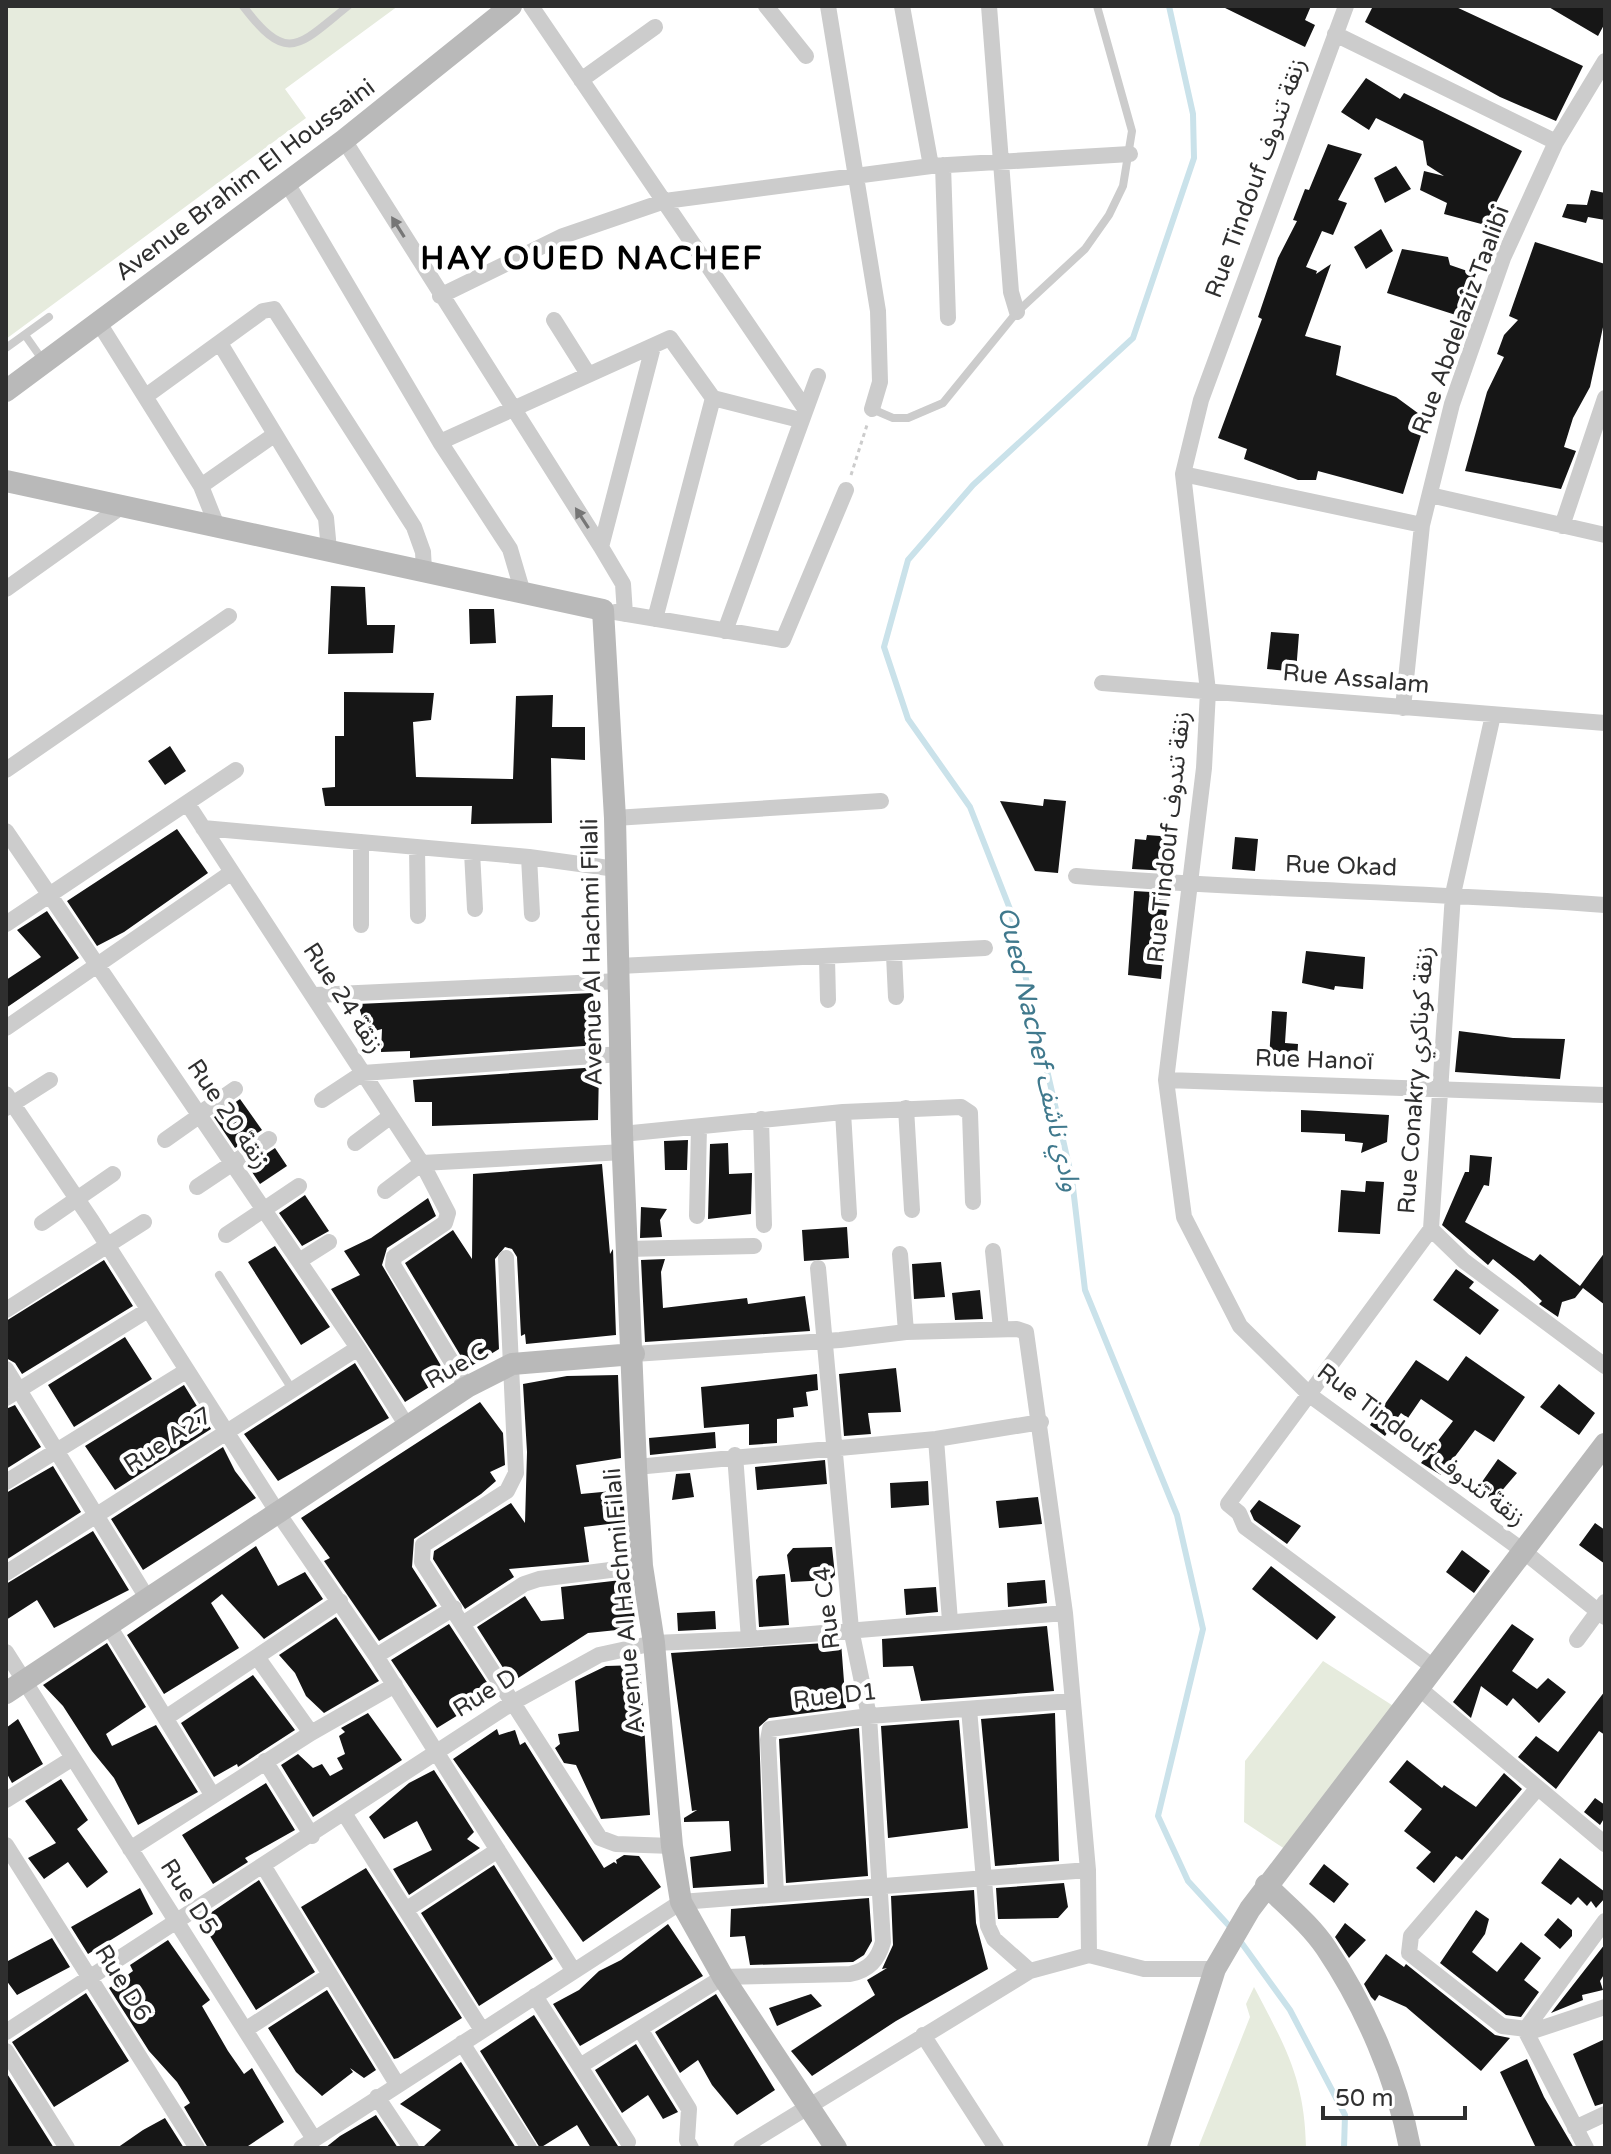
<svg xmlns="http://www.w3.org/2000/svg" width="1611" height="2154" font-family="'Varela Round','Noto Sans Arabic',sans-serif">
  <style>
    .green { fill: #e6ebdd }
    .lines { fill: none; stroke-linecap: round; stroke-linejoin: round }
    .stream { stroke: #cae2ea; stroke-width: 6 }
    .building { fill: #161616 }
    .path { stroke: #ccc; stroke-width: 3; stroke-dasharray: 4 4; stroke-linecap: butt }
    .lane { stroke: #ccc; stroke-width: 8 }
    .street { stroke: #ccc; stroke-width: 16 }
    .secondary { stroke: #b9b9b9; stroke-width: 22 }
    .oneway { fill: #767676 }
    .labels { text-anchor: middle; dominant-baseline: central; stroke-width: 8; stroke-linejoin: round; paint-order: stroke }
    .street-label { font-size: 24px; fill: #2f2f2f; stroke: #fff }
    .water-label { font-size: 26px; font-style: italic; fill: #40798d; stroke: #fff }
    .district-label { font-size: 32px; font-weight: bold; letter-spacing: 2px; fill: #000; stroke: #fff }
  </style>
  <rect width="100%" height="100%" fill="#fff"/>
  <!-- green -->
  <path class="green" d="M6,6H398L285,89L306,118L6,339Z
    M1323,1661L1395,1707L1288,1851L1244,1822L1245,1761Z
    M1254,1987C1285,2046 1305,2079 1306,2148H1198L1250,2017L1246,2004Z"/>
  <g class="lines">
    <!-- stream -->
    <path class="stream" d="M1169,6L1193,114L1194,158L1133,338L973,485L908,560L884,647L908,719L970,807L1010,909L1072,1179L1085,1290L1177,1515L1203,1629L1158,1816L1188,1881L1232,1929
      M1238,1938L1290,2010L1345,2115L1344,2148"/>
  </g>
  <!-- building -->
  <path class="building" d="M1221,6H1311L1305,20L1315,25L1305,47Z
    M1373,6H1454L1583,66L1556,121L1500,97L1365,22Z
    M1547,6H1605V23L1598,36Z
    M1366,78L1400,99L1404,93L1522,151L1485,225L1444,214L1447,203L1420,190L1424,171L1444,176L1427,165L1423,141L1376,118L1369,130L1341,112Z
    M1328,144L1362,154L1338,200L1347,203L1333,235L1322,231L1306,267L1317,271L1316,274L1331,264L1305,336L1341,346L1336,375L1396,397L1426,419L1403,494L1318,471L1316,480H1298L1244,459L1247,449L1218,438L1262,319L1258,317L1278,258L1297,221L1293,220L1305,189L1309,190Z
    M1396,166L1411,189L1385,203L1374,178Z
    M1591,190L1605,193V220L1588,217L1586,223L1562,217L1567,204L1587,205Z
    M1381,229L1393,251L1366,269L1354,247Z
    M1535,242L1605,264V318L1590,387L1573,418L1564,447L1576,451L1561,489L1465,471L1487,392L1504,357L1497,354L1504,335L1518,320L1509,316Z
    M1402,249L1448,257L1450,265L1476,274L1459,316L1387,293Z
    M331,586L365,587L367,625H395L393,653L328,654Z
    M469,609H494L496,643L470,644Z
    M1271,632L1299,634L1296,672L1267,669Z
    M344,692L434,693L431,720L413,722L416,777L513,779L516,696L553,695L552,727H585V760L551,758L552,823L471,824L472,806H325L322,788L335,787V736H344Z
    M170,746L186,771L165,785L148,761Z
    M1044,799L1066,801L1058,873L1035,871L1000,801L1043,806Z
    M177,829L208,873L124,932L97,946L67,901Z
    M1147,835L1173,837L1170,871L1132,869L1135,839L1146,840Z
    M1235,837L1258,839L1255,871L1232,869Z
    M1134,891L1168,893L1161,979L1128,975Z
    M47,911L79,958L6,1008V980L41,957L17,930Z
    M1306,951L1365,957L1363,989L1335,986L1334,990L1302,983Z
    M593,993L599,1045L410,1058V1051L381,1052L382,1029L367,1033L358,1004Z
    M1272,1011L1287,1012L1285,1043L1298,1044L1297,1061L1269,1059Z
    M1459,1031L1513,1038L1565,1039L1560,1079L1455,1072Z
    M599,1067L598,1120L432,1126V1102H415L413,1080Z
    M240,1099L262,1130L235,1148L214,1117Z
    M1301,1110L1389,1115L1387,1142L1361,1153L1363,1143L1345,1141V1134L1301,1132Z
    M688,1140L687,1170H665L664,1141Z
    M728,1143L729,1174L752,1173L751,1214L708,1219L710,1144Z
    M275,1148L287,1166L260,1184L248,1166Z
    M1470,1155L1492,1157L1489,1186L1484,1185L1465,1222L1534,1261L1540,1254L1580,1286L1605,1252V1305L1583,1288L1575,1298L1562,1302L1558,1317L1539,1304L1542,1301L1519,1280L1493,1259L1488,1265L1442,1225L1465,1172H1469Z
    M602,1164L610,1254L613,1249L616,1335L526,1344L525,1334L521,1336L517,1257L512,1249L505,1247L495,1259L499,1349L468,1368L405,1263L453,1230L472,1259L473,1174Z
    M1366,1181L1384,1182L1380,1234L1338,1232L1341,1190L1365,1192Z
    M305,1195L329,1231L302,1246L279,1213Z
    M428,1198L436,1216L387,1248L382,1265L447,1376L405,1402L331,1289L360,1275L344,1251L371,1238Z
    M641,1207L667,1209L660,1220L662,1237L640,1238Z
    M847,1227L849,1258L804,1261L802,1230Z
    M275,1246L330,1327L301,1345L248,1262Z
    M665,1259L661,1272L663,1308L747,1298L748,1304L805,1296L810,1331L645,1342L641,1260Z
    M104,1260L133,1306L22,1374L15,1363L6,1358V1321Z
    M941,1262L945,1297L914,1299L912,1264Z
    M1456,1269L1474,1282L1469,1288L1499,1310L1480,1335L1433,1300Z
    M980,1290L983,1319L955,1320L952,1293Z
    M125,1337L152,1379L74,1427L48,1385Z
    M1466,1356L1525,1397L1494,1442L1475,1430L1441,1475L1421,1463L1453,1421L1421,1399L1408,1418L1401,1413L1385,1436L1370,1425L1416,1360L1448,1381Z
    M355,1363L389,1418L278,1481L244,1434Z
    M896,1368L901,1412L868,1413L871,1434L844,1436L839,1374Z
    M817,1374L818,1390L806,1392L808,1406L793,1408L794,1417L777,1419V1443L749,1445V1424L704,1428L701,1387Z
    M618,1375L621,1458L576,1465L581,1494L623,1490L625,1522L584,1527L589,1562L509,1569L514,1577L465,1609L433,1559L434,1551L511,1503L525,1523L527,1452L523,1384L567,1376Z
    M1559,1384L1595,1413L1579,1435L1540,1407Z
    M184,1385L211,1429L115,1490L85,1446Z
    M480,1402L503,1433L505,1465L490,1472L496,1481L481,1494L414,1539L412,1567L437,1606L379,1641L324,1561L330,1558L301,1518Z
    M15,1405L41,1447L6,1469V1409Z
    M715,1432L716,1448L650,1455L649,1438Z
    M223,1447L235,1471L256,1498L143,1570L111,1519Z
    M1498,1459L1517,1473L1493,1501L1477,1489Z
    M825,1460L827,1484L757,1490L755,1467Z
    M53,1466L81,1512L6,1560V1493Z
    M690,1473L694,1497L672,1500L676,1474Z
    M928,1481L929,1505L891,1508L890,1483Z
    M1038,1497L1042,1524L999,1528L996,1501Z
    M1259,1500L1301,1526L1287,1544L1254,1520L1250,1511Z
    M1595,1523L1605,1530V1564L1579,1545Z
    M93,1531L129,1590L54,1628L37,1600L6,1620V1584Z
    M256,1546L278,1586L305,1572L323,1599L264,1639L222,1594L211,1603L239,1648L164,1694L127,1635Z
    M832,1547L835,1575L830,1580L791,1582L787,1555L793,1548Z
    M1462,1550L1490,1571L1474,1593L1446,1572Z
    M1271,1566L1336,1617L1317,1640L1252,1589Z
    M785,1574L789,1625L759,1627L756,1580L759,1576Z
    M630,1579L636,1628L588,1633L512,1682L477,1627L525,1596L541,1621L564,1619L561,1587Z
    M1045,1580L1047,1603L1008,1607L1007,1583Z
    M936,1587L938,1612L906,1615L904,1589Z
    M715,1611L716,1629L678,1631L677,1613Z
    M336,1617L379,1681L324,1713L306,1696L295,1673L279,1655Z
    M449,1624L494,1693L437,1728L391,1660Z
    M1512,1624L1534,1639L1512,1671L1537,1689L1548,1678L1566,1692L1539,1723L1513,1698L1507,1706L1481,1686L1471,1718L1453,1702Z
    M1047,1626L1054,1691L921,1701L913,1666L883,1667L882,1639Z
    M841,1642L846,1708L769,1718L759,1727L764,1884L693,1888L690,1857L731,1851L729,1821L684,1822V1818L697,1810L692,1811L671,1653Z
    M107,1643L146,1707L106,1734L112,1746L156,1725L198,1792L138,1825L114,1778L92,1751L63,1706L43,1685Z
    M640,1665L650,1815L601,1819L576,1765L564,1763L555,1748L560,1744L558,1734L579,1731L575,1681L606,1666Z
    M253,1675L295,1730L238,1767L237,1764L214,1777L181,1723Z
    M1605,1691V1735L1599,1731L1556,1789L1518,1757L1536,1736L1558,1752Z
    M368,1713L402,1760L313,1817L281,1765L298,1754L313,1768L322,1764L330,1776L343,1769L337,1758L345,1754L339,1736L345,1732L341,1728Z
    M1055,1713L1059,1861L995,1866L981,1719Z
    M18,1719L43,1764L12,1783L6,1772V1728Z
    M959,1720L968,1828L888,1838L881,1726Z
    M859,1728L868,1876L786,1883L779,1739Z
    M497,1729L499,1735L515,1730L520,1745L525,1742L604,1868L614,1862L617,1864L616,1860L624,1855L639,1856L661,1887L583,1942L453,1759Z
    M1407,1760L1442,1788L1444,1785L1476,1807L1504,1773L1522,1789L1462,1860L1456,1856L1434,1883L1416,1868L1431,1852L1404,1831L1422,1809L1389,1782Z
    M434,1770L474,1832L467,1839L480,1848L409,1895L393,1869L432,1850L417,1821L384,1839L369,1817L409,1783Z
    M61,1779L88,1820L77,1829L108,1872L87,1888L68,1862L44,1879L28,1858L56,1843L25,1801Z
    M266,1783L295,1830L245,1858L248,1862L213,1884L182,1835Z
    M1595,1798L1605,1805V1817L1600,1825L1584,1812Z
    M1560,1858L1605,1892V1898L1596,1908L1591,1901L1587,1906L1578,1897L1571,1905L1541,1883Z
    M1324,1864L1349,1884L1334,1903L1309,1884Z
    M494,1865L553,1959L479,2006L421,1913Z
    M366,1868L462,2018L398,2058L394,2059L301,1907Z
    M259,1880L315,1972L256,2010L200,1920Z
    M1064,1883L1068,1907L1058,1918L998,1919L996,1888Z
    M140,1888L153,1914L88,1954L71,1927Z
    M974,1890L976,1923L988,1969L896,2021L812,2076L791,2051L875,1995L867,1980L887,1968L882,1969L893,1945L891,1896Z
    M869,1898L872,1941L864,1955L853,1962L750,1965L745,1936L730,1937L731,1909Z
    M1476,1910L1489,1919L1485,1934L1472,1952L1497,1972L1521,1942L1541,1958L1524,1980L1539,1992L1521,2017L1506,2015L1440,1963Z
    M1558,1918L1572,1930V1936L1560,1949L1544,1935Z
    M1345,1923L1366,1940L1349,1958L1335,1937Z
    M668,1924L703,1976L580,2046L553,2004L579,1990L599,1971L621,1960Z
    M52,1938L70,1967L17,1995L6,1980V1962Z
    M168,1940L210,2000L202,2006L228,2051L244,2074L252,2068L284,2122L245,2148H208L184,2107L190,2103L177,2082L149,2051L109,1988L133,1971L130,1965Z
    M1605,1944V1973L1600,1981L1603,1990L1582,1995L1583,2000L1551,2013Z
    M1386,1954L1404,1967L1406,1964L1495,2035L1510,2038L1481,2071L1406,2007L1379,1995L1375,2001L1371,1997L1364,1984Z
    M327,1990L376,2070L364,2078L350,2068L353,2072L322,2096L296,2072L268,2028Z
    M86,1993L129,2061L54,2107L12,2042Z
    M716,1994L775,2090L737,2115L712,2085L698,2060L680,2073L655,2032Z
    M811,1994L822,2006L777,2026L769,2008Z
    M534,2015L618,2146L591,2148L577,2125L540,2148L480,2051Z
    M1605,2039V2103L1595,2106L1573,2054Z
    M636,2044L678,2112L663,2119L648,2095L622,2113L595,2070Z
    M1527,2059L1544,2097L1574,2148H1536L1500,2072Z
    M461,2062L516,2148H422L441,2130L400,2104Z
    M6,2072L54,2148H6Z
    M376,2115L398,2148H325L340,2136Z
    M165,2118L184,2148H117L143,2130Z"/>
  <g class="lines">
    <!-- path -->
    <path class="path" d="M851,475L867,425"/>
    <!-- lane -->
    <path class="lane" d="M243,6C288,65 298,46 348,6
      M25,335L44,362
      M6,348L49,317
      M872,409L893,418H908L943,403L1017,312L1085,249L1109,215L1123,186L1132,131L1097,6
      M219,1275L292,1389"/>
    <!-- street -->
    <path class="street" d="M531,6L804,407
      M766,6L806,56
      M828,6L878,311L880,382L872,409
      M902,6L931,166
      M989,6L1011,292L1017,312
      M1346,6L1201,400L1183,474L1208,691L1204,768L1166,1080L1184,1217L1240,1326L1311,1396L1522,1550L1605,1617
      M1335,34L1556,142
      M581,80L655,27
      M344,140L601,547L623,584L625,614
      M943,165L948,318
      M287,183L440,442L510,549L523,593
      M440,296L563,236L665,201L931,166L1130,154
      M554,320L588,374
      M99,323L201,486L217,526
      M221,345L326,518L329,550
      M146,396L263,311L274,309L414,527L423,552L424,570
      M440,442L670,338L713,398L800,420
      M1183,474L1422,525
      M201,486L274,435
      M1430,495L1605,535
      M1562,526L1605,398
      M601,547L653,347
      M6,589L121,507
      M615,612L783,640L846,490
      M655,619L713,398
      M725,631L818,376
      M1102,683L1605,723
      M1403,708L1422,525L1452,404L1503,258L1556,142L1605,61
      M6,770L229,616
      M187,803L423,1165L448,1213L445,1223L394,1257L393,1265L467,1387
      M615,818L881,801
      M203,828L529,857L616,869
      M6,831L358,1348L407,1426
      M361,842V925
      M417,847L418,916
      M472,852L475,909
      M529,857L532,914
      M1076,876C1252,890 1429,892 1605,905
      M6,924L236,770
      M894,955L896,997
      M827,958L828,1000
      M619,966L985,948
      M315,995L620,981
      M6,1028L232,872
      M1166,1080L1605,1095
      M6,1094L92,1221L278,1513L376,1656L573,1970
      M322,1100L363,1073L621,1054
      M6,1108L50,1080
      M906,1108L912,1210
      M843,1112L849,1214
      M199,1114L235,1089
      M761,1119L764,1225
      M622,1134L843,1112L961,1107L970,1113L973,1202
      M165,1140L199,1116
      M355,1143L391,1116
      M422,1163L624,1152
      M197,1187L269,1139
      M385,1191L422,1163
      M697,1216L699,1127
      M42,1223L113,1174
      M1431,1229L1464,1261L1605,1366
      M226,1235L299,1186
      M627,1249L754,1246
      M993,1251L1001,1329
      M900,1254L906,1332
      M506,1258L516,1473L507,1491L423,1545L422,1562L600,1838L616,1844L672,1846
      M299,1261L329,1242
      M6,1310L144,1222
      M634,1354L840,1340L906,1332L1017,1329L1026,1332L1065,1613L1088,1870L1089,1955
      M6,1369L149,1601
      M6,1398L148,1310
      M936,1439L950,1621
      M735,1455L749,1639
      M636,1467L936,1439L1041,1422
      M6,1482L186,1371
      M6,1573L358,1348
      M464,1623L524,1584L539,1579L642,1566
      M109,1626L213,1796
      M1577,1640L1605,1602
      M6,1652L314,2139
      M376,1656L454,1608
      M257,1657L311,1733
      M1436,1669L1245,1527L1239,1513L1228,1504L1431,1229L1453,894L1493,715
      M1420,1689L1605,1844
      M969,1709L988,1926L994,1939L1030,1971
      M167,1717L340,1601
      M265,1761L312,1836
      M1536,1790L1411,1936L1409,1953L1502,2026L1536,2030L1605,2007
      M6,1800L73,1758
      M344,1813L482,2030
      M6,1845L197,2148
      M130,1849L311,1733L395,1685
      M264,1867L397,2084
      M776,1894L768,1740L770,1729L869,1716L1072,1701
      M407,1909L498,1850
      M535,1996L628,2142
      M640,2029L689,2109L687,2140L691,2148
      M245,2030L330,1975
      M1525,2030L1605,1921
      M1525,2030L1586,2148
      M6,2032L512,1703L599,1655L654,1643L749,1639L1065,1613
      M923,2035L996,2148
      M462,2043L529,2148
      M6,2051L67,2148
      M580,2066L723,1977L850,1974C869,1970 878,1960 883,1942L869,1716L851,1629L818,1268
      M377,2097L411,2148
      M1575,2128L1605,2114
      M301,2148L681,1902L1088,1870
      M741,2148L1030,1971L1089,1955L1144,1969H1215"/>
    <!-- secondary -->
    <path class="secondary" d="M6,391L344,140L511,6
      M6,481L603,610L615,818L622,1134L636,1467L642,1566L654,1643L672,1846L681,1902L723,1977L836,2148
      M6,1693L467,1387L512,1364L634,1354
      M1266,1885C1286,1905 1310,1924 1326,1948C1365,2006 1397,2079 1410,2148
      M1158,2148L1215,1969L1250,1909L1605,1444"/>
  </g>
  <!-- one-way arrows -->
  <defs><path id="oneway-solid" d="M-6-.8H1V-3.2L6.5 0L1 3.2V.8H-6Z" transform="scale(2)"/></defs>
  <g class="oneway">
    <use href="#oneway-solid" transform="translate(398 227) rotate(-122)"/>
    <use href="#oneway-solid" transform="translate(582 518) rotate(-123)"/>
  </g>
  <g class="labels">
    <!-- street labels -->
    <g class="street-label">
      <text transform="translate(1256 178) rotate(-70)">Rue Tindouf زنقة تندوف</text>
      <text transform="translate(245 180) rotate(-37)">Avenue Brahim El Houssaini</text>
      <text transform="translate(1461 320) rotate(-70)">Rue Abdelaziz Taalibi</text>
      <text transform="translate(1356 679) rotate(5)">Rue Assalam</text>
      <text transform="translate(1169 837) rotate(-84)">Rue Tindouf زنقة تندوف</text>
      <text transform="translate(1341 866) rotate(2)">Rue Okad</text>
      <text transform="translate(592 952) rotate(-91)">Avenue Al Hachmi Filali</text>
      <text transform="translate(343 998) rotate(57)">Rue 24 زنقة</text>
      <text transform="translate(1314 1060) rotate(2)">Rue Hanoï</text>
      <text transform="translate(1416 1080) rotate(-86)">Rue Conakry زنقة كوناكري</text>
      <text transform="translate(228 1114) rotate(56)">Rue 20 زنقة</text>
      <text transform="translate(457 1366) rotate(-30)">Rue C</text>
      <text transform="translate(168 1440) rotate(-33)">Rue A27</text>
      <text transform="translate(1421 1445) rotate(37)">Rue Tindouf زنقة تندوف</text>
      <text transform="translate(624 1601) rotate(-95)">Avenue Al Hachmi Filali</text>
      <text transform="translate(827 1608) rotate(-97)">Rue C4</text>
      <text transform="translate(485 1693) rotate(-32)">Rue D</text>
      <text transform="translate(835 1696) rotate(-6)">Rue D1</text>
      <text transform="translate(189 1897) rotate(57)">Rue D5</text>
      <text transform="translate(123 1983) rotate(58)">Rue D6</text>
    </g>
    <!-- water labels -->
    <g class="water-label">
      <text transform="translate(1039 1049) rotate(77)">Oued Nachef وادي ناشف</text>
    </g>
    <!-- district labels -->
    <g class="district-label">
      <text x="592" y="259">HAY OUED NACHEF</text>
    </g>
  </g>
  <!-- border -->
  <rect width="1611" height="2154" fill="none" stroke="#2f2f2f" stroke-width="16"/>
  <!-- scale -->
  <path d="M1323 2106v12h142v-12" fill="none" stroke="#2f2f2f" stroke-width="4"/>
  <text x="1335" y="2106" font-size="24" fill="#2f2f2f" stroke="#ffffff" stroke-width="6" paint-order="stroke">50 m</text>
</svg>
